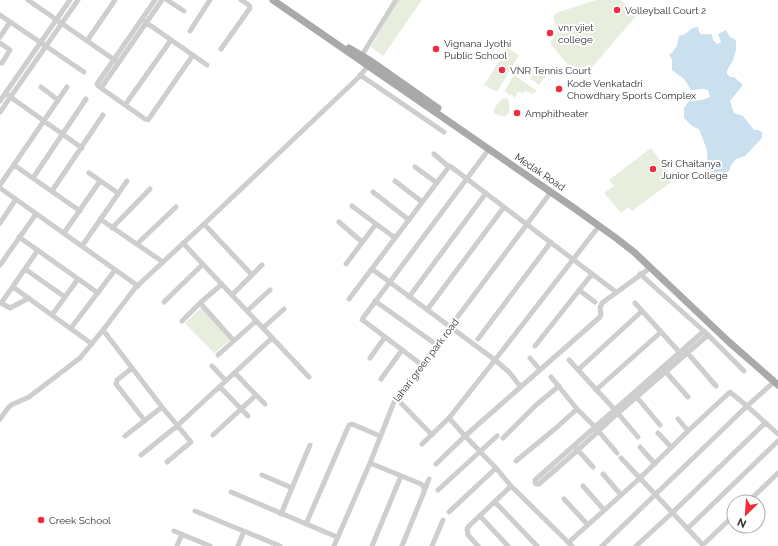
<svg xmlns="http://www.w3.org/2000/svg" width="778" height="546" font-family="Raleway,sans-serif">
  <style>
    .green { fill: #e7eede }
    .water { fill: #cae0ef }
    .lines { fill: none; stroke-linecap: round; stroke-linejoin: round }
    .minor { stroke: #cecece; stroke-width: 5 }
    .major { stroke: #a9a9a9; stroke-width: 7 }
    .poi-dot { fill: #f02b3a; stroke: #fff; stroke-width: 1.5 }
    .labels { text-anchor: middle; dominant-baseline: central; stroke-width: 4; stroke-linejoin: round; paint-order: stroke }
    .poi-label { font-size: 10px; fill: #313131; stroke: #fff; text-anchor: start }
    .street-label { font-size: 10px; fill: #313131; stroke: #fff }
  </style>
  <rect width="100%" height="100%" fill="#fff"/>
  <!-- green -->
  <path class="green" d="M398,0H422L383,56L371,47Z
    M596,0H620L638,14L587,73C567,70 564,58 551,45V41C562,29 553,27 554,15L559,12Z
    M507,48L519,55L497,92L484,85Z
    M540,64L549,71L539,85L530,78Z
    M514,75L537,91L532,94L526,91L522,93L520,91L517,93L515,98L511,94L510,96L505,91Z
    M504,98L508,99C510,105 511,111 506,116C501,116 496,116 493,111C496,106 499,100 504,98Z
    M651,148L674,180L632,211L629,207L621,213L604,193L614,186L609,180Z
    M201,308L230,340L214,353L185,323Z"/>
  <!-- water -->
  <path class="water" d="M698,27L700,34C704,35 708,34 712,34L713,40L717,44L721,42L718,34L726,30L730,37L736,40V50L733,60L727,71V74L730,77H734L743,85L730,101L734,113L743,116L754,130H758L762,132V138L745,156L736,159L731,165L729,171L719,178L708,180L707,150L699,129C692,127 689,123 684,118V108L689,101L702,100L710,97L708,90L704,89L691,90L684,79L672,70V59L669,55L673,52L677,45L679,36C682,35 686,34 688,32C692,28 691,28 698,27Z"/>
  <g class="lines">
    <!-- minor -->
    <path class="minor" d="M28,0L116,61
      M155,0L97,84L98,86L101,88L162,0
      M167,0L184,11
      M0,15L84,72
      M144,21L207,65
      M190,31L210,0
      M0,37L10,22
      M87,41L115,0
      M0,43L10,50L2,63H0
      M221,49L250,8L249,5L241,0
      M362,55L396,0
      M360,75L444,132
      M41,87L58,100
      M101,88L145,119L148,120L193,55
      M9,96L82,148
      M0,101L70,0
      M125,105L171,40
      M0,112L78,0
      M434,154L449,167
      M14,165L80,211
      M415,167L437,183
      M89,173L118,193
      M33,178L86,99
      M395,181L422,202
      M0,185L67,87
      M0,188L138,286
      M52,191L103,115
      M373,192L409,220
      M352,206L395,238
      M100,219L163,262
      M339,222L362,242
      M0,223L16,199
      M204,224L252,275
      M112,228L150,189
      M64,233L100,181
      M19,237L98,293
      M183,243L309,377
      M137,244L176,207
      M82,246L127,181
      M346,264L376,224
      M0,265L36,214
      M25,269L65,297
      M372,269L495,360L599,226
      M640,274L706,333L744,371
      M222,284L200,303L234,341
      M13,287L92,344
      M579,290L595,302
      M232,295L262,265
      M409,297L486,193
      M349,299L448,168L450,166L616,292
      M375,301L437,345
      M164,302L203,264
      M0,303L2,302L38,250
      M1,303L10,308L29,298
      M635,303L681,354
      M427,310L504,207
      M247,311L270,290
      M52,315L78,279
      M182,321L200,303
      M71,328L115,270
      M263,328L284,309
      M103,330L162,407L191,442L167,462
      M704,331L535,480V482L536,484H539L578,450L618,413L708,335
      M478,339L551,242
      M535,346L592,274
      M685,350L716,386
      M218,355L256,321
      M370,358L385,337
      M530,358L540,370
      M569,360L615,410L638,437
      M422,365L364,321L362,320L363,318L489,149
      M212,366L226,381
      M132,368L117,380L116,384L145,421
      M579,369L642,311
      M665,371L688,397
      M551,377L577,409L595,427L617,453
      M381,379L402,350
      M220,387L248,416
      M596,390L661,332
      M256,395L265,404
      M635,395L660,425
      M397,399L432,435
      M0,419L8,408L11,405L29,397L80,358L103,330L135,288L204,224L358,78L368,66
      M678,419L688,431
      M658,433L671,447
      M213,435L256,395L235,373
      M125,436L162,407
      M503,438L536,405L559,386
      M422,444L449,418L495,360L509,372L520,386
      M640,447L655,464
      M576,448L593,467
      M141,455L177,426L272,338
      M621,458L702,544L705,543L734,515
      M516,461L556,428L577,409
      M370,463L421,484L424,487V492L402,546
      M436,464L465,436L449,418
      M603,474L621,495
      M262,475L292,488
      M583,486L604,510
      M425,489L429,479
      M438,490L497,436
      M231,492L337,537
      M564,499L588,525
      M495,502L537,546
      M748,502L778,473
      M195,511L280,546
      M449,512L496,468
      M281,514L310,445
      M480,516L508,546
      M306,524L349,425L352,424L380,436
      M687,529L778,441
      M174,531L210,546
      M569,542L640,478L688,431L730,392L747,406L778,434
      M177,546L182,534
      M238,546L244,531
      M334,546L370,463L394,402L551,192
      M372,546L401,476
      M432,546L443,520
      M478,546L468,535L467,529L469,526L511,486
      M572,546L511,486L496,468L465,436L600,317L601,315L600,308L602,303L650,268
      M602,546L747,406L774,382
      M636,546L672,513L765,423"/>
    <!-- major -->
    <path class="major" d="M273,0L574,208L616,238L634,252L729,342L778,385
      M349,48L371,61L438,108"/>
  </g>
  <!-- markers -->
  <g class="poi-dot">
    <circle cx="617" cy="10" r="4"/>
    <circle cx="550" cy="33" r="4"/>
    <circle cx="436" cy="49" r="4"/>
    <circle cx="502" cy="70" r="4"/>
    <circle cx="559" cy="89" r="4"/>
    <circle cx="517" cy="113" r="4"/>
    <circle cx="653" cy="169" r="4"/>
    <circle cx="41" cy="520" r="4"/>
  </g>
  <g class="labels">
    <!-- poi labels -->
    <g class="poi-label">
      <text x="625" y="10">Volleyball Court 2</text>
      <text x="558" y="27">vnr vjiet<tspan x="558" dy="12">college</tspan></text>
      <text x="444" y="43">Vignana Jyothi<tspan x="444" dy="12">Public School</tspan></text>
      <text x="510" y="70">VNR Tennis Court</text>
      <text x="567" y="83">Kode Venkatadri<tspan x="567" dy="12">Chowdhary Sports Complex</tspan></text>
      <text x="525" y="113">Amphitheater</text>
      <text x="661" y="163">Sri Chaitanya<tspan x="661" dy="12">Junior College</tspan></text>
      <text x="49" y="520">Creek School</text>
    </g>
    <!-- street labels -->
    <g class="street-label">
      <text transform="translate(540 172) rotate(34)">Medak Road</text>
      <text transform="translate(426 360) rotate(-53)">lahari green park road</text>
    </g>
  </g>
  <!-- north arrow -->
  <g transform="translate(746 514) rotate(205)"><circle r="19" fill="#ffffff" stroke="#adadad"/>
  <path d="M0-3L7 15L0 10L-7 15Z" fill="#f02b3a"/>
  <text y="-6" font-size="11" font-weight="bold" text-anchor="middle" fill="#313131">N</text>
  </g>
</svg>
